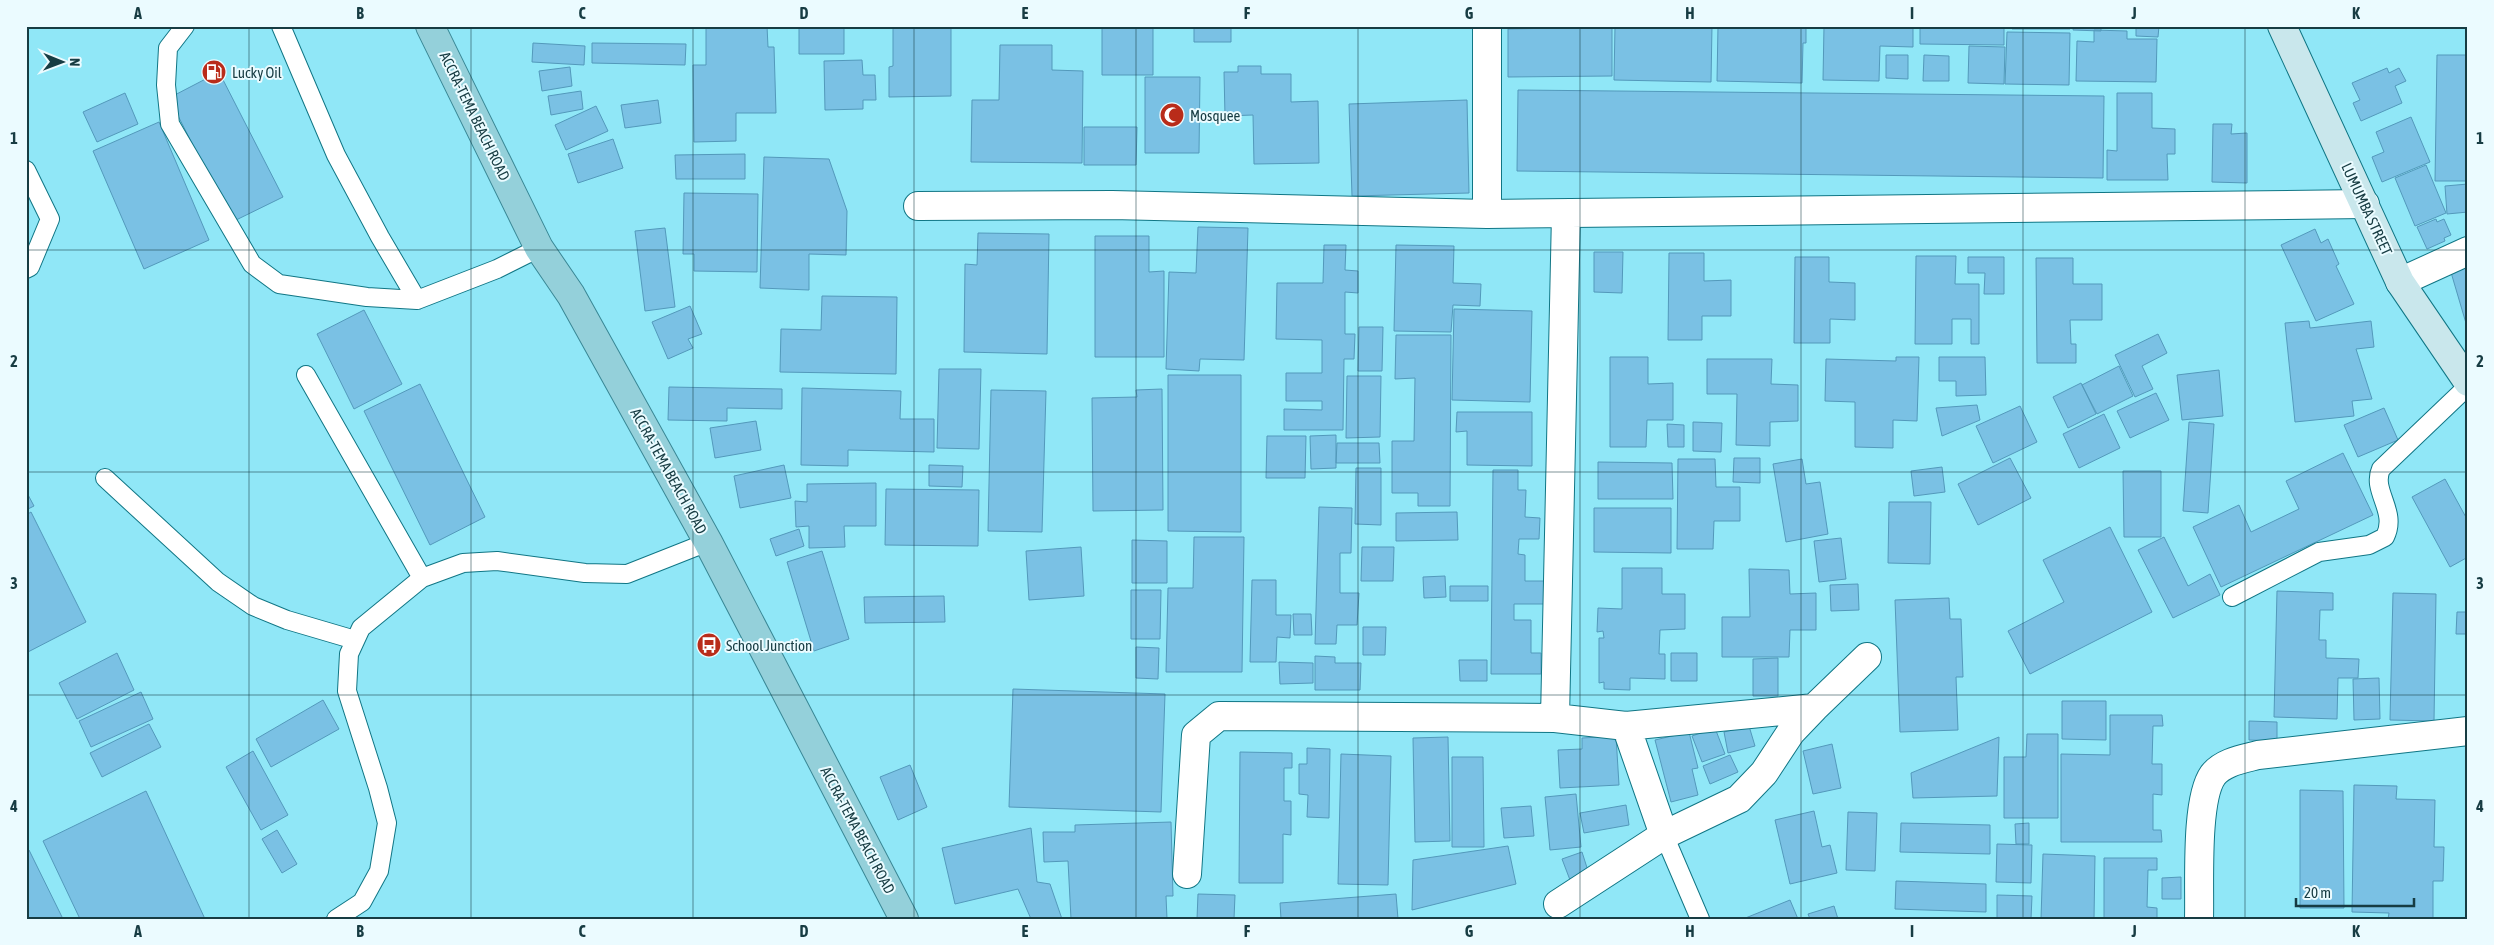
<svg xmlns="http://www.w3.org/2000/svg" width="2494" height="945" font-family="'Asap Condensed',sans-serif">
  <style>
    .building { fill: #7ac1e4; stroke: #5399bb }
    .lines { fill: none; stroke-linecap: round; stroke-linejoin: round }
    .service-casing { stroke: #107685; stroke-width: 20 }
    .minor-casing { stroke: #107685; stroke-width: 30 }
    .secondary-casing { stroke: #107685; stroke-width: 30 }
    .primary-casing { stroke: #398795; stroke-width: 30 }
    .service { stroke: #fff; stroke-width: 18 }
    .minor { stroke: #fff; stroke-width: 28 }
    .secondary { stroke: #c9e7ec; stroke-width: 28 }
    .primary { stroke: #94d0da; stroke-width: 28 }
    .grid { fill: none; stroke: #173c43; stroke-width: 1; stroke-opacity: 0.55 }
    .labels { text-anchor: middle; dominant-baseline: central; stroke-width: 4; stroke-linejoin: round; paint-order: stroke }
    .poi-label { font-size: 15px; fill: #173c43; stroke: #ebfbff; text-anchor: start }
    .street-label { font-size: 15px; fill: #173c43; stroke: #ebfbff }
    .neatline { fill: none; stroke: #173c43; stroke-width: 2 }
    .grid-label { font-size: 16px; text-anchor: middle; font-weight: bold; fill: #173c43 }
  </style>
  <rect width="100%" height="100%" fill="#90e7f7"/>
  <!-- building -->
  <path class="building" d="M706,26H767L768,47H774L776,113H736V141L694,142L693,65H706Z
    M799,26H844V54H799Z
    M893,26H951V96L889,97V67L893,66Z
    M1102,26H1153V75H1102Z
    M1194,26H1231V42H1194Z
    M1615,26H1712L1711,82L1614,80Z
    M1718,26H1806V43H1803L1802,83L1717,81Z
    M1824,26H1913V47L1880,46L1879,81L1823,80Z
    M1920,26H2004V45L1920,44Z
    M2013,26H2070V29H2012Z
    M2074,26H2101V31L2073,30Z
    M2136,26H2159L2158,37L2136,36Z
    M1612,27V76L1508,77V29Z
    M2094,30L2127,31V39H2157L2156,82L2076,81L2077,41L2094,42Z
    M2007,32L2070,33L2069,85L2005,84Z
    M533,43L585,46L584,65L532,62Z
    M592,43L686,44L685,65L592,63Z
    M1000,45H1052V70L1083,71L1082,163L971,162L972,100H999Z
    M1969,46L2005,47L2004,84L1968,83Z
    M1886,55H1908V79L1886,78Z
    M1924,55L1949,56V81H1923Z
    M2437,55H2468V181H2435Z
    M862,60L863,75H875L876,100H863V109L825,110L824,61Z
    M1238,66H1261V74H1291V102L1318,101L1319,163L1254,164L1253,115L1225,116L1224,72H1238Z
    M570,67L572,86L542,91L539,71Z
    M2387,68L2389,73L2399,68L2406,81L2395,86L2402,103L2361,121L2353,103L2360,100L2352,83Z
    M219,72L283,197L232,222L169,98Z
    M1145,77H1200L1199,153H1145Z
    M1518,90L2104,96L2103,178L1517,171Z
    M581,91L583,109L551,115L548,96Z
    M125,93L138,124L97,142L83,112Z
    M2117,93H2152V128L2175,129V154H2167L2168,180H2107V150L2117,151Z
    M658,100L661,123L625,128L621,105Z
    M1467,100L1469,193L1352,196L1349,104Z
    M596,106L608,131L566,150L555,125Z
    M2411,117L2430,162L2382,182L2372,157L2384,152L2376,132Z
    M159,122L209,240L144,269L93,151Z
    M2213,124H2232L2231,134L2247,133V183L2212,182Z
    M1084,127H1137L1136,165H1084Z
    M613,139L623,168L578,183L568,154Z
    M745,154V179H676L675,155Z
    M764,157L829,159L847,211L846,255L809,254V290L760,288Z
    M2426,165L2446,213L2415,226L2395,178Z
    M2468,184V212L2447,214L2445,186Z
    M684,193L758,194L757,272L694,271V254H683Z
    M2436,219L2437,222L2444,219L2451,235L2444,238L2445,241L2427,249L2417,227Z
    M1198,227L1248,228L1244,360L1200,359L1199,371L1166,369L1169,272L1196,273Z
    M665,228L675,307L645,311L635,231Z
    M2315,229L2321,243L2328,239L2339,264L2336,266L2354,304L2316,321L2281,245Z
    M978,233L1049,234L1047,354L964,352L965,264L977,265Z
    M1095,236H1149V272L1164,271V357H1095Z
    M1324,245H1346L1345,270L1358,271V293L1345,292V334H1355L1354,359H1344L1343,430H1284V409L1322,410V401H1286V373H1322V340L1276,339L1277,283H1323Z
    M1396,245L1454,246L1453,283L1481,284L1480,306L1453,305L1451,332L1394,331Z
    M1594,252H1623L1622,293L1594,292Z
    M1669,253H1704V281L1731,280V316H1702V340H1668Z
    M1916,256H1956L1955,284H1979V344H1971V319H1952V344H1915Z
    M1795,257H1829V282L1855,283V320L1830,319V343H1794Z
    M1968,257H2004V294H1984L1985,273H1968Z
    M2036,258H2073V284H2102V320H2070L2071,344H2076V363H2037Z
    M2468,264V330L2450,269Z
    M822,296L897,297L896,374L780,372L781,329L821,330Z
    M690,306L702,334L688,339L693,348L668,359L652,322Z
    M1454,309L1532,311L1530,402L1452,400Z
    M364,310L402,384L354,409L317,334Z
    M2309,321L2310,328L2371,321L2374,347L2356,349L2372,399L2352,401L2354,416L2295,422L2285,323Z
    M1359,327H1383L1382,371H1358Z
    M2158,334L2167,353L2142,366L2153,389L2135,397L2115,355Z
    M1396,335H1451L1450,506H1418V493H1392V441H1414L1415,378L1395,379Z
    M1610,357H1648V384L1673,383V420H1647L1646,447H1610Z
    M1896,357H1919L1917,421L1893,420V448L1855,447V402L1825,401L1826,359L1896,361Z
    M1939,357H1985L1986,395L1956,396V381H1939Z
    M1707,359H1772L1771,384L1798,385V421L1770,422V446L1736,445L1737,394H1707Z
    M2119,366L2133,396L2097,414L2082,385Z
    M939,369H981L979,449L937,448Z
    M2219,370L2223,416L2182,420L2177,375Z
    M1168,375H1241V532L1168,531Z
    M1347,376H1381L1380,437L1346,438Z
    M2081,383L2096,414L2068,428L2053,397Z
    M420,384L485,517L430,545L364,411Z
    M669,387L782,389V409L727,408V421L668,420Z
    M802,388L901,391L900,419H934V452L848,450V466L801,465Z
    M1162,389L1163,510L1093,511L1092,398L1137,397L1136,390Z
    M991,390L1046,391L1042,532L988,531Z
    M2156,393L2169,420L2130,438L2117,411Z
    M1977,405L1980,420L1942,436L1936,408Z
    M2020,406L2037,442L1993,463L1976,426Z
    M2384,408L2398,440L2358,457L2344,425Z
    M1457,412H1532V466L1467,465V431L1456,432Z
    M2104,414L2120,448L2079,468L2063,434Z
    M756,421L761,450L715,458L710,428Z
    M1693,422L1722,423L1721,452L1693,451Z
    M2189,422L2214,424L2208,513L2183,511Z
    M1667,424L1684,425V447H1668Z
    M1336,435V468L1311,469L1310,436Z
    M1267,436H1306L1305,478H1266Z
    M1337,443H1379L1380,463H1336Z
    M2343,453L2373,515L2221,587L2193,527L2239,505L2251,532L2299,509L2286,481Z
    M1734,458H1760V483L1733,482Z
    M2010,458L2031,498L1978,525L1958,484Z
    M1678,459H1715L1716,487H1740V521H1714L1713,549H1677Z
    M1802,459L1806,484L1820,482L1828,534L1786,542L1773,464Z
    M1598,462L1672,463L1673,499H1598Z
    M784,465L791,498L740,508L734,476Z
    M929,465L963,466L962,487L929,486Z
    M1942,467L1945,492L1914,496L1911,471Z
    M1356,468H1381V525L1355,524Z
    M1493,470H1518V490H1526L1525,517L1540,518L1539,539H1519L1518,554L1525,555V581H1544V604H1514V620H1531V653H1541V674H1491Z
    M2123,471H2161V537H2124Z
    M2445,479L2468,521V557L2450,567L2412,497Z
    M876,483V526H844L845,547L809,548V526L796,527L795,501L807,502V484Z
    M886,489L979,490L978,546L885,545Z
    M26,491L34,506L26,510Z
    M1889,502H1931L1930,564L1888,563Z
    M1319,507L1352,508L1351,553H1340V593H1359L1357,625H1337L1336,644H1315Z
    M1594,508H1671V553L1594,552Z
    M31,512L86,622L26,653V515Z
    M1457,512L1458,540L1396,541V513Z
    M2110,527L2152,612L2030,674L2008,631L2064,602L2043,560Z
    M799,529L804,546L776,556L770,539Z
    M1194,537H1244L1242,672H1166L1168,588H1193Z
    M2164,537L2188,586L2210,574L2220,595L2173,618L2138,550Z
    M1841,538L1846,579L1819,582L1814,541Z
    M1132,540L1167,541V583H1132Z
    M1081,547L1084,596L1029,600L1026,551Z
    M1362,547H1394L1393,581H1361Z
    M822,551L849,639L814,651L787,562Z
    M1622,568H1662V594H1685V629L1660,630L1659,654H1665V679L1630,678V690L1604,689V682L1599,683V638H1604L1603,631L1597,632L1598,608L1622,609Z
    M1749,569L1789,570L1790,594L1816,593V630H1790L1789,657H1722V617H1750Z
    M1445,576L1446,597L1424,598L1423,577Z
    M1252,580H1276V615H1291L1290,638L1277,637L1276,662H1250Z
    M1858,584L1859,610L1831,611L1830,585Z
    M1450,586H1488V601H1450Z
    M1131,590H1161L1160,639H1131Z
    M2277,591L2333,593V610H2320L2319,640H2326V658L2359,659L2358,678H2338L2337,719L2274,717Z
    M2393,593L2436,594L2434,721L2390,720Z
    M944,596L945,622L865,623L864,597Z
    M1949,598L1950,619H1961L1963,677H1956L1958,730L1900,732L1895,600Z
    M2457,612H2468V634H2456Z
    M1293,614H1311L1312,635H1294Z
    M1363,627H1386L1385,655H1363Z
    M1136,647L1159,648L1158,679L1136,678Z
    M117,653L134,690L77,719L59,683Z
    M1671,653H1697V681H1671Z
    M1315,656L1335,657V663H1361L1360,690H1315Z
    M1778,658V696H1753V659Z
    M1459,660H1487V681H1460Z
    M1279,662L1313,663V683L1280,684Z
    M2379,678L2380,719L2354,720L2353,679Z
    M1013,689L1165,694L1161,812L1009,807Z
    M141,692L153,719L91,747L79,721Z
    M323,700L339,729L271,767L256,739Z
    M2062,701H2106V740L2062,739Z
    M2110,715H2162L2163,726H2153L2152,764H2162V795L2153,794V830H2161L2162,842H2061V754L2110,755Z
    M2249,721L2277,722V741L2249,740Z
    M149,724L161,747L102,777L90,753Z
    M1749,726L1755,746L1728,753L1724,732Z
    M1715,728L1725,754L1702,762L1692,736Z
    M1689,732L1698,768L1692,769L1698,795L1671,802L1655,740Z
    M2027,734H2058V818H2004V757H2026Z
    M1616,736L1619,785L1560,788L1558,750L1582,749V738Z
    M1448,737L1450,841L1415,842L1413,738Z
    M1999,737L1997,796L1913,798L1911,773Z
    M1832,744L1841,788L1813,794L1803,751Z
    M1307,748L1330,749L1329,818L1307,817L1308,795L1299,794V764H1307Z
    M253,751L288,815L261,830L226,767Z
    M1240,752L1292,753V768H1284V801H1291V835L1283,834V883H1239Z
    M1341,754L1391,756L1388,885L1338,884Z
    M1730,755L1738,772L1710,784L1703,766Z
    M1452,757H1483L1484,847H1452Z
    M910,765L927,807L898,820L880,777Z
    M2354,785L2397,786L2396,799L2435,800L2434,847H2444L2443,881H2433V919H2388L2389,913L2352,912Z
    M2300,790L2343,791L2344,908H2300Z
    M146,791L205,919H80L43,841Z
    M1576,794L1581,847L1550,850L1545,797Z
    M1626,805L1629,825L1584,833L1580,813Z
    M1531,806L1534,836L1504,838L1501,808Z
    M1814,811L1822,847L1830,845L1837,873L1790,884L1775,820Z
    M1848,812L1877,813L1875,871L1846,870Z
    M1171,822L1173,896H1166L1167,919H1071L1068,861L1044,862L1043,832H1075V825Z
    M1901,823L1990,825V854L1900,852Z
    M2029,823V844H2016L2015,824Z
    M1031,828L1037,882L1050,884L1062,919H1031L1018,889L955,904L942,848Z
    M277,830L297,864L282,873L262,839Z
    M1997,844L2032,845L2031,883L1996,882Z
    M1508,846L1516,884L1412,910L1413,860Z
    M29,850L63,919H26V851Z
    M1582,852L1589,874L1570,880L1562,859Z
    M2043,854L2095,856L2094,919H2041Z
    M2104,858H2157V870H2148L2147,907L2157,908V919H2104Z
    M2181,877V899H2162V878Z
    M1896,881L1986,884V912L1895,909Z
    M1198,894L1235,895L1234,919H1197Z
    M1396,894L1398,919H1281L1280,903Z
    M1997,895L2032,896L2031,919H1997Z
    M1790,900L1798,919H1743Z
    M1834,906L1838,919H1810L1808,914Z"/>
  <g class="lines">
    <defs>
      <path id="service" d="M185,26L168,48L166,85L170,124L252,264L279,284L367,297L417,300
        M281,26L336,155L380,237L417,300L497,269L539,248
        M26,170L50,219L30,267L26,269
        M306,375L422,578
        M105,478L218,582L253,606L287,620L355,640
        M2232,597L2319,552L2369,545L2385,537C2398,511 2371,491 2381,469L2468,386
        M1664,835L1700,919
        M336,919L362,902L379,871L387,823L378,788L347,691L349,654L361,628L422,578L463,563L497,561L585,573L627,574L708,542"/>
      <path id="minor" d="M918,206L1112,205L1487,214V26
        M1487,214L2365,204
        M2400,282L2468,251
        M1555,718L1566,214
        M1626,726L1664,835
        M1187,874L1196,735L1219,716L1555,718L1626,726L1814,708L1867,657
        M1558,904L1664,835L1739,799L1764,773L1791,732L1814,708
        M2199,919C2200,886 2195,800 2213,775C2223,762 2243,759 2258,755L2468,731"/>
      <path id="secondary" d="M2282,26L2400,282L2468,382"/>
      <path id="primary" d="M430,26L539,248L571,295L708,542L904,919"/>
    </defs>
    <!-- service casing -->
    <use href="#service" class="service-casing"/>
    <!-- minor casing -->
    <use href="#minor" class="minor-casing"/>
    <!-- secondary casing -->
    <use href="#secondary" class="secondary-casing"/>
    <!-- primary casing -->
    <use href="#primary" class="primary-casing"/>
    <!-- service -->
    <use href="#service" class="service"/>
    <!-- minor -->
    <use href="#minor" class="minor"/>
    <!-- secondary -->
    <use href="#secondary" class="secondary"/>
    <!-- primary -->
    <use href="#primary" class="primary"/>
  </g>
  <!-- grid -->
  <path class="grid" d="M249,26V919M471,26V919M693,26V919M914,26V919M1136,26V919M1358,26V919M1580,26V919M1801,26V919M2023,26V919M2245,26V919M26,250H2468M26,472H2468M26,695H2468"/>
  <!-- icons -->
  <defs>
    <symbol id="fuel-disc" viewBox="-11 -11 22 22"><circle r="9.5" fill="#b92c1a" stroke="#ebfbff"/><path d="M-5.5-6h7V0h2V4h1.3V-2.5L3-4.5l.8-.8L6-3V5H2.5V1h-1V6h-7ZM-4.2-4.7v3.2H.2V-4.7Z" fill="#fff"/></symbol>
    <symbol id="mosque-disc" viewBox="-11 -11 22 22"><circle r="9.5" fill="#b92c1a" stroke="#ebfbff"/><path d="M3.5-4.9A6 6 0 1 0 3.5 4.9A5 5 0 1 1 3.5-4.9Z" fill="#fff"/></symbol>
    <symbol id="bus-disc" viewBox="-11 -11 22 22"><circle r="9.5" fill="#b92c1a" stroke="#ebfbff"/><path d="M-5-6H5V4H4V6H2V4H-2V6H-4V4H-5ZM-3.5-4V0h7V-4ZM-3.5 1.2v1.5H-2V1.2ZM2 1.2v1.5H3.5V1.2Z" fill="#fff"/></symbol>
  </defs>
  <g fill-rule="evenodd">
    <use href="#fuel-disc" x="200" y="58" width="28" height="28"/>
    <use href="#mosque-disc" x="1158" y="101" width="28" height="28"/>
    <use href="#bus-disc" x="695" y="631" width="28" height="28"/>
  </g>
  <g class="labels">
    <!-- poi labels -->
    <g class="poi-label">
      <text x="232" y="72">Lucky Oil</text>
      <text x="1190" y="115">Mosquee</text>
      <text x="726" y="645">School Junction</text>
    </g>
    <!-- street labels -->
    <g class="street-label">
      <text transform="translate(475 116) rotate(64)">ACCRA-TEMA BEACH ROAD</text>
      <text transform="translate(2367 209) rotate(65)">LUMUMBA STREET</text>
      <text transform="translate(669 471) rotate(61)">ACCRA-TEMA BEACH ROAD</text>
      <text transform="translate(858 830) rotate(62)">ACCRA-TEMA BEACH ROAD</text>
    </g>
  </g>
  <!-- border -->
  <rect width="2494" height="945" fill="none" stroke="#ebfbff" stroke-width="55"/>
  <!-- north arrow -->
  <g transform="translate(62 62) rotate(91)" stroke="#ebfbff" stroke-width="4" paint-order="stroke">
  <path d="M0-4L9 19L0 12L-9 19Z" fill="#173c43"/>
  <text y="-8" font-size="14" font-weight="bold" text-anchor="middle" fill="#173c43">N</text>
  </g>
  <!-- scale -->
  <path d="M2296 898v8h118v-8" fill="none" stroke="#173c43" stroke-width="2.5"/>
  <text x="2304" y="898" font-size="15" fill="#173c43" stroke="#ebfbff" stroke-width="4" paint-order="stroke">20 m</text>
  <rect x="28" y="28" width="2438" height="890" class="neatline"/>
  <g class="grid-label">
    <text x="138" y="19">A</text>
    <text x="360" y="19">B</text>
    <text x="582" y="19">C</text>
    <text x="804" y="19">D</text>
    <text x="1025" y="19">E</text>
    <text x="1247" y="19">F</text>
    <text x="1469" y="19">G</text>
    <text x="1690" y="19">H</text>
    <text x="1912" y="19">I</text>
    <text x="2134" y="19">J</text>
    <text x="2356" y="19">K</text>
    <text x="14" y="144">1</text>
    <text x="2480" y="144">1</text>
    <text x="14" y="367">2</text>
    <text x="2480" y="367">2</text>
    <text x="14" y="589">3</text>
    <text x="2480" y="589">3</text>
    <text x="14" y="812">4</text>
    <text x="2480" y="812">4</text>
    <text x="138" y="937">A</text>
    <text x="360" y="937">B</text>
    <text x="582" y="937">C</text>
    <text x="804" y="937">D</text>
    <text x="1025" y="937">E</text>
    <text x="1247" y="937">F</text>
    <text x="1469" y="937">G</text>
    <text x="1690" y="937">H</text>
    <text x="1912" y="937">I</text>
    <text x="2134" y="937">J</text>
    <text x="2356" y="937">K</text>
  </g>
</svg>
